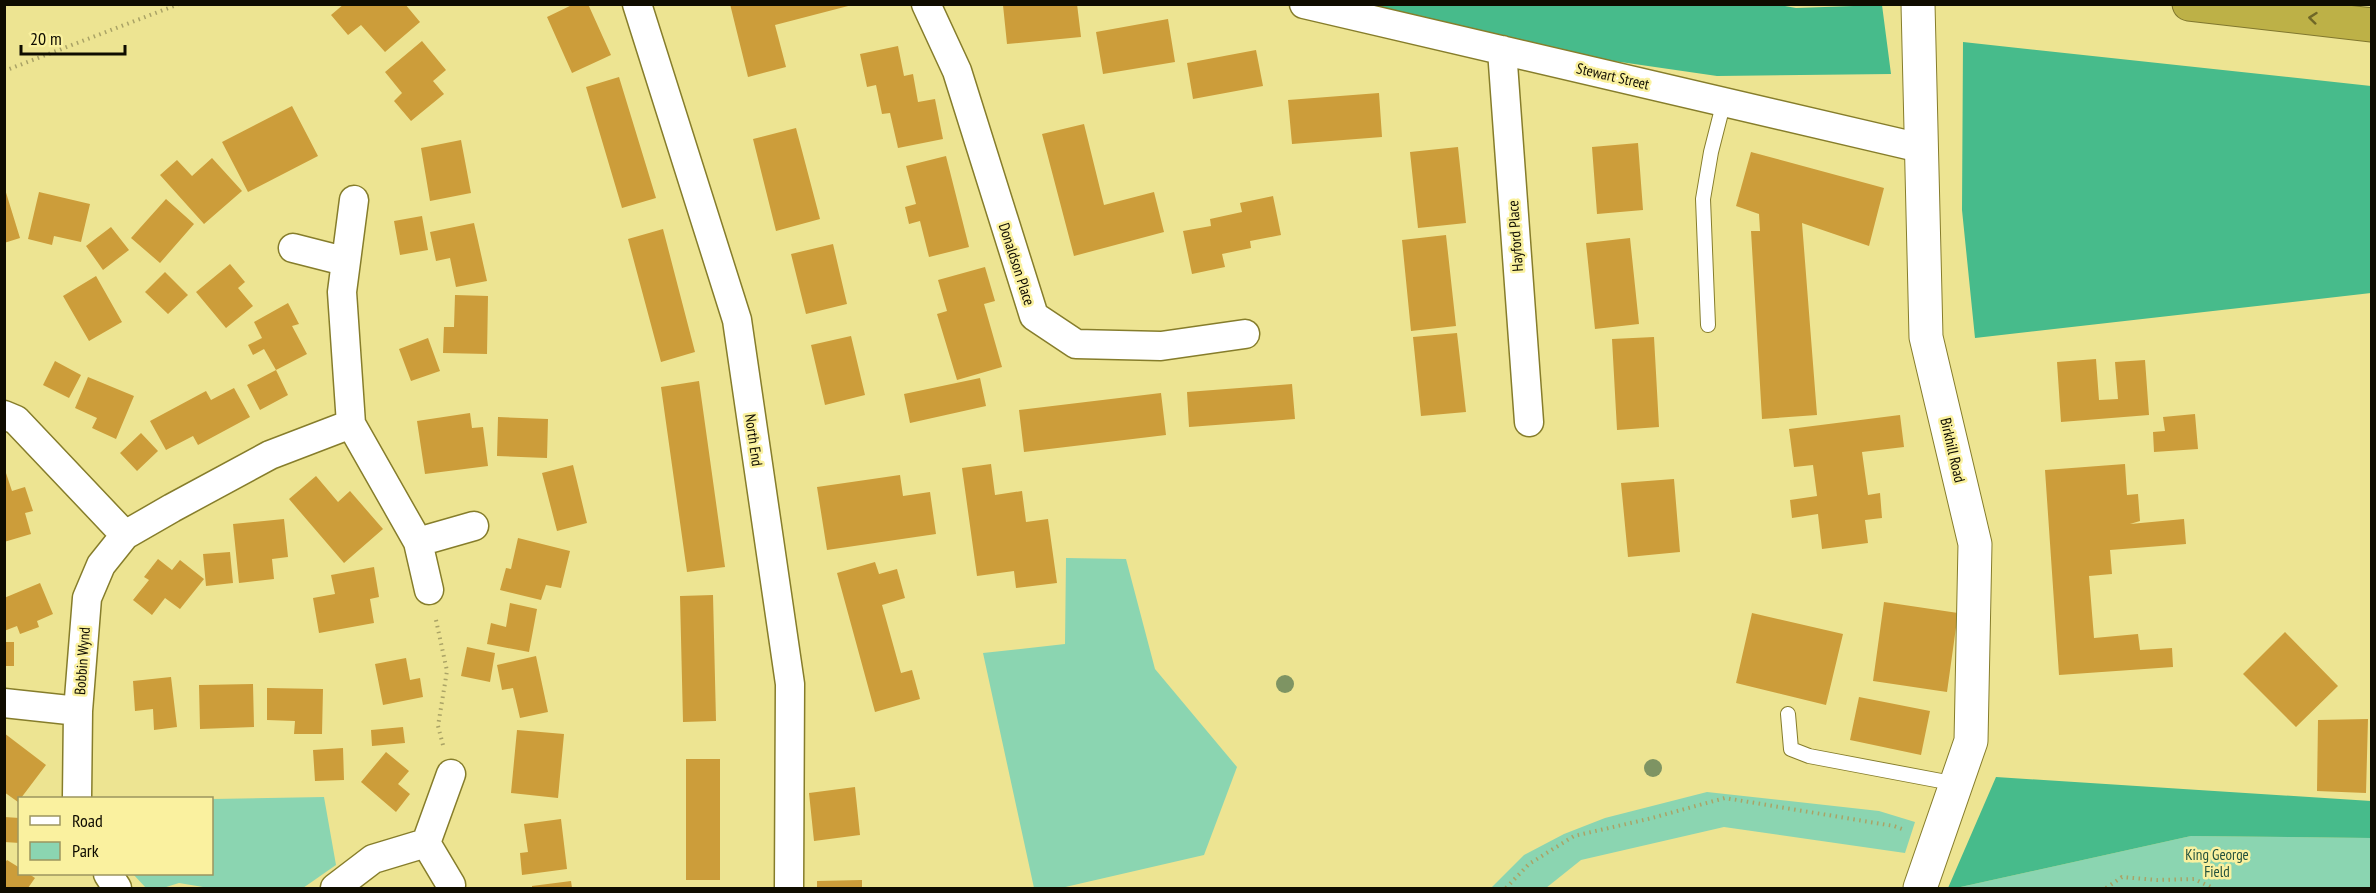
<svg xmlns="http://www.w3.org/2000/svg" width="2376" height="893" font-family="'PT Sans Narrow',sans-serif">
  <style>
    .green { fill: #8bd5b1 }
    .forest { fill: #47bb8b }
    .building { fill: #cc9d3a }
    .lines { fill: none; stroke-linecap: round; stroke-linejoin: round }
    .lane-casing { stroke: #867d2b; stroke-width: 16 }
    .street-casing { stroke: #867d2b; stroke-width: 31 }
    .secondary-casing { stroke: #867d2b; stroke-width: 35 }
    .highway-casing { stroke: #80772e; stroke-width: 35 }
    .path { stroke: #aaa366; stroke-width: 4; stroke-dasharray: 1.5 4.5; stroke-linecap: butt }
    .lane { stroke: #fff; stroke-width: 14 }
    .street { stroke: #fff; stroke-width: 28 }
    .secondary { stroke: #fff; stroke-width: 33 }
    .highway { stroke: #bdb147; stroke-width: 33 }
    .tree { fill: #7e9463 }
    .oneway { stroke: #6f6727 }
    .labels { text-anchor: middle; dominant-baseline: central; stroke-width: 5; stroke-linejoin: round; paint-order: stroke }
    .street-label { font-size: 15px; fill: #0f0c00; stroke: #faf19f }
    .park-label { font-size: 15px; fill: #23523d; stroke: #faf19f }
  </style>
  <rect width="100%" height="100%" fill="#ede492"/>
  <!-- green -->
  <path class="green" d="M1066,558L1126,559L1155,669L1237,767L1204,855L1061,888H1034L983,653L1065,644Z
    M1707,792L1879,811L1915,822L1905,853L1724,827L1581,860L1546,888H1491L1524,855L1564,834L1605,818Z
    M324,797L336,865L303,888H209L179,883L163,888H146L133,874H212V799Z
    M2191,836L2371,838V888H1956Z"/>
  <!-- forest -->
  <path class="forest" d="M1773,4L1796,8L1882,5L1891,74L1717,76L1586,57L1355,5Z
    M1963,42L2371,86V293L1975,338L1962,210Z
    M1996,777L2371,801V838L2191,836L1956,888H1948Z"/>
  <!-- building -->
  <path class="building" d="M344,4H405L420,22L385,52L361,25L348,35L331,15Z
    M574,4H588L611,55L572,73L547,17Z
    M730,4H852V5L775,25L786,67L748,77Z
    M1077,4L1081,37L1007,44L1003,5Z
    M1168,19L1175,62L1103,74L1096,32Z
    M422,41L446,70L433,81L444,94L411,121L394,101L402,93L385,72Z
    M898,46L904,76L913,74L918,102L935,99L943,139L898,148L890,113L882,114L876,85L867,87L860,54Z
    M1256,50L1263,86L1193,99L1187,63Z
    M619,77L656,198L622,208L586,87Z
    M1379,93L1382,137L1292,144L1288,100Z
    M292,106L318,156L248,192L222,142Z
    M1084,124L1104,205L1154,192L1164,232L1074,256L1042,134Z
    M796,128L820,219L776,231L753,139Z
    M461,140L471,193L430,201L421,148Z
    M1638,143L1643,210L1597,214L1592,147Z
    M1458,147L1466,223L1418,228L1410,152Z
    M1751,152L1884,188L1869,246L1802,223L1817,415L1762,419L1751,231H1760L1759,214L1736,206Z
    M946,156L969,247L929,257L920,221L909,224L905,207L916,204L906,166Z
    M212,158L242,191L204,224L160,175L177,160L192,176Z
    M4,186L20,238L4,243Z
    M39,192L90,204L81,242L54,236L52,245L28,239Z
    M1273,196L1281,235L1250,241L1251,248L1222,254L1225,267L1192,274L1183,231L1211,226L1210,219L1242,212L1240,203Z
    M166,199L194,224L160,263L131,238Z
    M422,216L428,250L400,255L394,221Z
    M474,223L487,281L456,287L450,258L436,261L430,232Z
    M111,227L129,250L103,270L86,246Z
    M663,229L695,352L661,362L628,239Z
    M1446,235L1456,326L1411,331L1402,240Z
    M1630,238L1639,324L1595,329L1586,243Z
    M833,244L847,304L806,314L791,254Z
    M230,264L245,282L238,288L253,306L226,328L196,292Z
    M985,267L995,301L984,304L1002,367L957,380L937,314L947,311L938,280Z
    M165,272L188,295L168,314L145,292Z
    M96,276L122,322L89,341L63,296Z
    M455,295L488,296L487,354L443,353L444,327H454Z
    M288,303L299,324L292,326L307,354L276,370L264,349L253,355L248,345L262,338L254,322Z
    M1457,333L1466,412L1421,416L1413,337Z
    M851,336L865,395L825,405L811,345Z
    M1654,337L1659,427L1617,430L1612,339Z
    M428,338L440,371L411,381L399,349Z
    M2096,359L2099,400L2118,399L2115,362L2145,360L2149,415L2061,422L2057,362Z
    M55,361L81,375L69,398L43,385Z
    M276,370L288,395L260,410L247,385Z
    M88,377L134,396L116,439L92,428L97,418L75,408Z
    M980,378L986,406L910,423L904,394Z
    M699,381L725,567L687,572L661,387Z
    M1292,384L1295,419L1189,427L1187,392Z
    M234,388L250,417L198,445L193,436L166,450L150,421L206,391L211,400Z
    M1161,393L1166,435L1024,452L1019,410Z
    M470,413L472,428L483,427L488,466L425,474L417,421Z
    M2195,414L2198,449L2154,452L2153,432L2165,431L2163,417Z
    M1900,415L1904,447L1862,452L1868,495L1880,493L1882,518L1865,520L1868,543L1822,549L1818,514L1792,518L1790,500L1817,496L1813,465L1794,467L1789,429Z
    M498,417L548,419L547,458L497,456Z
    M141,433L158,451L137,471L120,453Z
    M991,464L995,495L1022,491L1026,522L1048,519L1057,583L1016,588L1014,571L977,576L962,468Z
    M2125,464L2127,495L2138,494L2140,521L2130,524L2184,519L2186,544L2110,550L2112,574L2089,576L2094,638L2138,634L2140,650L2172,648L2173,667L2059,675L2045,470Z
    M573,465L587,523L557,531L542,473Z
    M4,467L12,491L25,487L33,511L25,513L31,534L4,542Z
    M900,475L903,496L930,492L936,534L827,550L817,487Z
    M316,476L338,502L350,491L383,529L344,563L289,499Z
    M1674,479L1680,552L1628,557L1621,483Z
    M284,519L288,557L272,559L274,579L239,583L233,524Z
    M518,538L570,551L561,588L546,585L541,600L500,590L506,568L511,569Z
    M230,552L233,583L206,586L203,554Z
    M158,559L172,570L180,560L204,579L180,609L165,598L152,615L133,600L149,580L144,577Z
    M875,562L879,574L897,569L905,598L882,605L901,673L912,670L920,699L875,712L837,573Z
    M374,567L379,597L370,599L374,623L319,633L313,598L335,594L331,575Z
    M40,583L53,614L37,621L39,627L20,634L17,626L4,631V598Z
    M713,595L716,721L683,722L680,596Z
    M1884,602L1958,613L1947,692L1873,681Z
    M510,603L537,609L529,652L487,644L491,623L506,627Z
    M1752,613L1843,634L1826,705L1736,683Z
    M2285,632L2338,686L2296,727L2243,674Z
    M4,642H14V666H4Z
    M467,647L495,653L490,682L461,676Z
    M536,656L548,712L520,718L513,688L502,690L497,665Z
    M406,658L410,680L420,678L423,697L383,705L375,664Z
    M171,677L177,727L154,730L153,709L135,711L133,681Z
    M253,684L254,727L200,729L199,685Z
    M267,688L323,689L322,734H294L295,721L267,720Z
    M1859,697L1930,711L1921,755L1850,740Z
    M2368,719L2366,793L2317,791L2318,720Z
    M403,727L405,743L372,746L371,730Z
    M517,730L564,734L558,798L511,793Z
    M4,733L46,765L18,802L4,792Z
    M343,748L344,780L315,781L313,750Z
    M386,752L409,771L398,784L410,794L396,812L361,782Z
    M686,759H720V880H686Z
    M855,787L860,835L814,841L809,793Z
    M4,817L20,818V843L4,842Z
    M561,819L567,869L522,875L520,853L528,852L524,824Z
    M7,860L20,868V874H29L35,878L28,888H4V864Z
    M862,880V888H817V881Z
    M571,881L572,888H532V886Z"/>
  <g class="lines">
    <defs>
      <path id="lane" d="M1708,325L1703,199L1711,152L1724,101
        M1788,714L1791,749L1809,756L1957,784"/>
      <path id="street" d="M637,4L737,320L790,684L789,888
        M926,4L957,71L1034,316L1076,344L1161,346L1245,334
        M1304,4L1921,148
        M1502,50L1529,422
        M354,200L342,292L351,424L418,542L429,590
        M293,248L344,261
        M4,415L16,420L125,535
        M418,542L474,526
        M4,703L78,711
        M77,798L78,711L87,598L101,565L125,535L172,508L270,455L351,424
        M426,843L451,885
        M108,874L117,888
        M335,888L373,859L426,843L451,774"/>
      <path id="secondary" d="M1918,4L1926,337L1975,544L1971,741L1920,888"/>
      <path id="highway" d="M2189,4L2372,25"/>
    </defs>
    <!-- lane casing -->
    <use href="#lane" class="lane-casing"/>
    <!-- street casing -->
    <use href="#street" class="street-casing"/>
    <!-- secondary casing -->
    <use href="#secondary" class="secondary-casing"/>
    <!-- highway casing -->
    <use href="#highway" class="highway-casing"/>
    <!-- path -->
    <path class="path" d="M4,71L179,4
      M436,620L447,671L438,726L443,745
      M1506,888L1529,864L1574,836L1648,819L1725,798L1894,826L1905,830
      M2106,888L2122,877L2157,880L2194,879L2213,888"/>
    <!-- lane -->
    <use href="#lane" class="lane"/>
    <!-- street -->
    <use href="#street" class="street"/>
    <!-- secondary -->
    <use href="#secondary" class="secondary"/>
    <!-- highway -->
    <use href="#highway" class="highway"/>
  </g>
  <!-- trees -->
  <g class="tree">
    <circle cx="1285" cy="684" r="9"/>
    <circle cx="1653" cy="768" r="9"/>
  </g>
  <!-- one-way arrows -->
  <defs><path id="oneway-chevron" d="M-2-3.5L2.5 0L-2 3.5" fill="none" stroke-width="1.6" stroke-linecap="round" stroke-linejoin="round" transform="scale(1.5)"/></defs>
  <use class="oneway" href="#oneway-chevron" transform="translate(2313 18) rotate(-174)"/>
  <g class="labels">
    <!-- street labels -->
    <g class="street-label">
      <text transform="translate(1613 76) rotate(13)">Stewart Street</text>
      <text transform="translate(1515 236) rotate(-94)">Hayford Place</text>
      <text transform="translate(1017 264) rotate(72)">Donaldson Place</text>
      <text transform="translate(754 440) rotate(82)">North End</text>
      <text transform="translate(1953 450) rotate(77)">Birkhill Road</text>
      <text transform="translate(82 661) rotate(-86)">Bobbin Wynd</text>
    </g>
    <!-- park labels -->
    <g class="park-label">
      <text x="2217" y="854">King George<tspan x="2217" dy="17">Field</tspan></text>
    </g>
  </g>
  <!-- border -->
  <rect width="2376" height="893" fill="none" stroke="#0f0c00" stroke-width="12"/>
  <!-- legend -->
  <rect x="18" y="797" width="195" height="78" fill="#faf19f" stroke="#9c955f" stroke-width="1.5"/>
  <rect x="30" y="816" width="30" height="9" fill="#ffffff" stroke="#9c955f" stroke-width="1.5"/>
  <text x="72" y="827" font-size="18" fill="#0f0c00">Road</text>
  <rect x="30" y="842" width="30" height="18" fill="#8bd5b1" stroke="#9c955f" stroke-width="1.5"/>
  <text x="72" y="857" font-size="18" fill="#0f0c00">Park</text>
  <!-- scale -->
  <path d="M21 45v9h104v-9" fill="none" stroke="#0f0c00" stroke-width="3"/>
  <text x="30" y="45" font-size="18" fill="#0f0c00" stroke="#faf19f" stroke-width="4.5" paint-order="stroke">20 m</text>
</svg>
